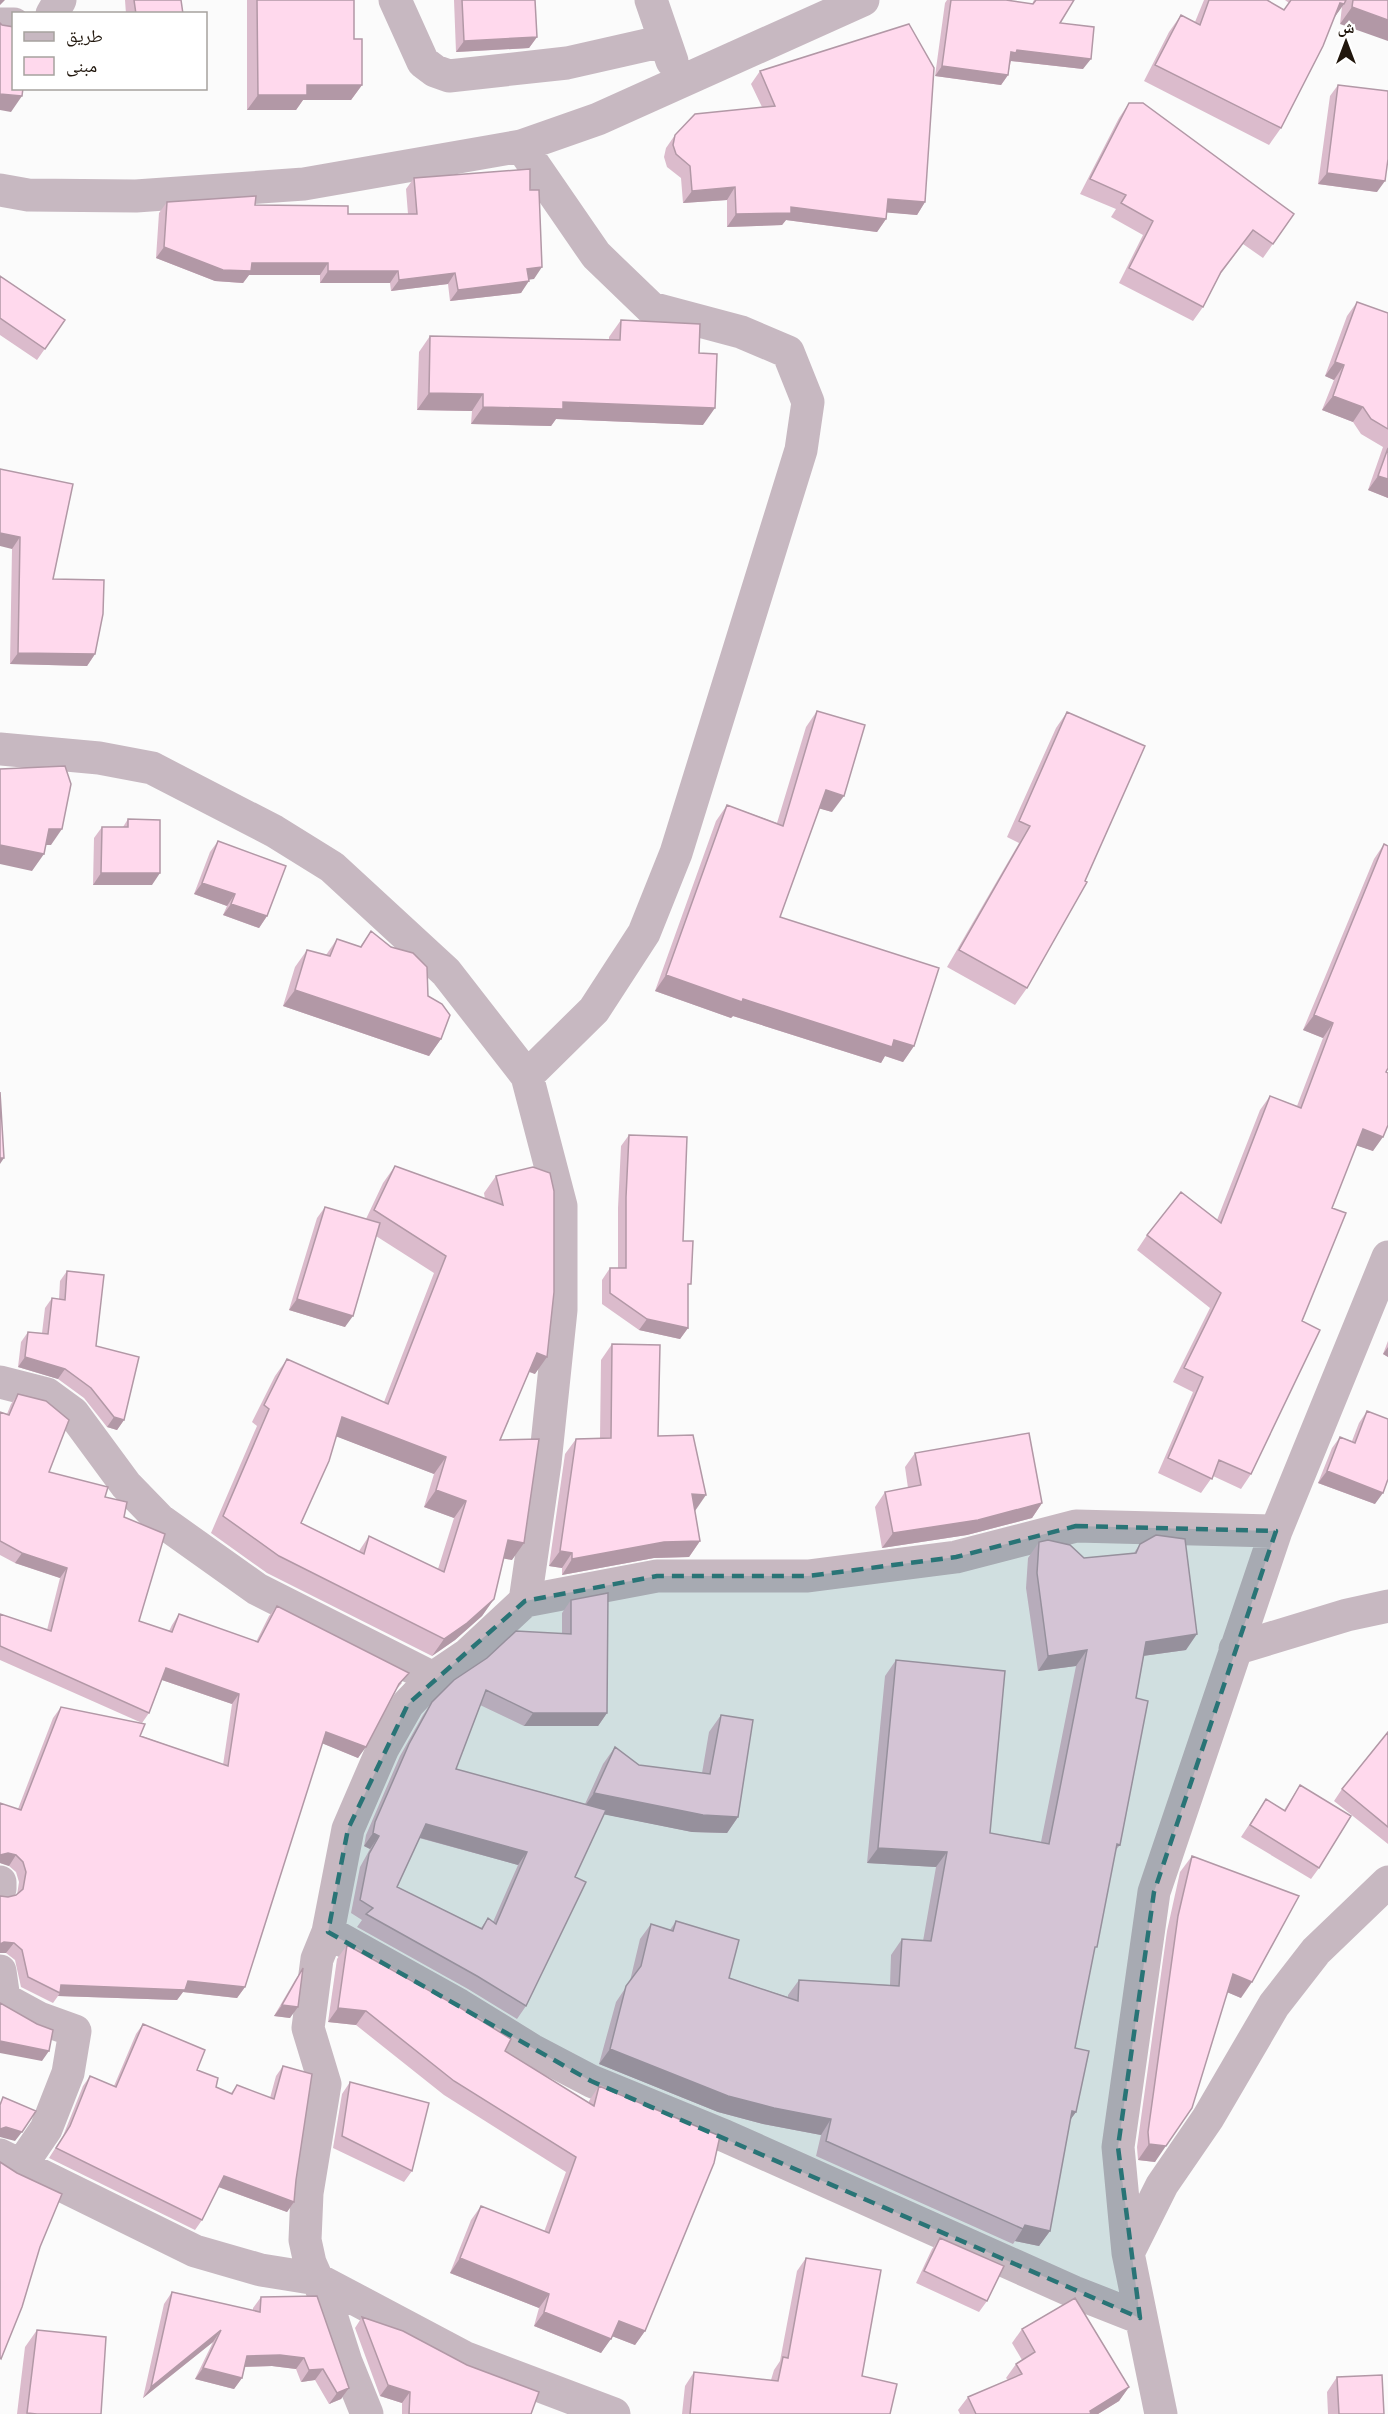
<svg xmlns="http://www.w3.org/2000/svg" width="1388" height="2414" font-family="Mulish,'Noto Naskh Arabic',sans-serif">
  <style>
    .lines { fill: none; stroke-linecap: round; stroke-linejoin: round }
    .minor { stroke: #c7b8c1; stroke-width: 33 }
    .wall { fill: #dbbbcc; fill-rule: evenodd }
    .shaded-wall { fill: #b298a6 }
    .building { fill: #ffd9ed; stroke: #b298a6; stroke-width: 1.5; fill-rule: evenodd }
    .marked { fill: #297476; fill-opacity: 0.2; stroke: #297476; stroke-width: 4.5; stroke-dasharray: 12 8; stroke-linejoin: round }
  </style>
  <rect width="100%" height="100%" fill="#fbfbfb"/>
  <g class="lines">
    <!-- minor -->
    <path class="minor" d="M395,0L423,62L435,71L449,76L567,63L664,41
      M651,0L672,61
      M52,14L60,0
      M0,24H14
      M521,146L596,255L651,308L741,332L788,352L808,402L801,450L676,853L644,933L594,1010L527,1076
      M0,190L28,195L136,196L304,184L521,146L598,119L863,0
      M0,749L99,758L152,768L274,831L332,867L446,972L527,1076L561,1206V1310L545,1463L525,1601L657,1576H808L956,1557L1076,1526L1276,1531
      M0,1382L47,1394L73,1413L126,1485L160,1520L257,1589L433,1678
      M1235,1649L1347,1615L1388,1606
      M0,1882V1889
      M328,1932L459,2005L532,2050L591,2081L725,2136L1074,2292L1140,2318
      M0,1971L4,1999L39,2018L75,2031L68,2073L46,2129L20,2167
      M0,2155L195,2251L261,2270L317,2279L466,2358L614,2414
      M1128,2253L1162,2185L1208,2118L1274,2005L1316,1951L1388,1882
      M367,2414L346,2362L326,2299L310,2263L305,2240L307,2193L325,2084L308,2028L317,1959L328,1932L348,1829L383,1748L408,1704L433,1678L467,1655L525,1601
      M1161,2414L1128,2253L1118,2147L1154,1892L1276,1531L1388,1257"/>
  </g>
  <!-- wall -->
  <path class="wall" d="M125,0H181L183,14H126Z
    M247,0H354V39L362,85L351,100H303L296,110H247Z
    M454,0H535L537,37L529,48L456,52Z
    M947,0H1006L1032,4L1034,0H1074L1060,23L1083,69L1011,61L1008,75L1001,85L935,76L945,3Z
    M1204,0H1267L1284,10L1289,3L1285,0H1388L1340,24L1342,6L1333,19L1281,128L1269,145L1144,81L1169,32L1181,15L1195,22Z
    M760,71L925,202L917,215L887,212L886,219L877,232L786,220L782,225L727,227V200L683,203L681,178L667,167L664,157L666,148L675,135L762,107L751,84Z
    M1338,85L1377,192L1318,184L1330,96Z
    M1129,103L1294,214L1263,258L1243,244L1219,276L1203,307L1193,321L1119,283L1143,235L1111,217L1116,209L1080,194L1119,118Z
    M414,178L534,279H528L521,293L450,301L448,284L391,291L390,283H320V275H249L243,283L215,281L156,258L159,213L167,202L255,205L348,214H408L406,189Z
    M0,276L65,320L37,360L0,335Z
    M1357,302L1388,313V498L1368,490L1383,447L1361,434L1353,422L1322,410L1334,380L1325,376L1347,316Z
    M621,320L699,353L703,425L556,419L551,426L471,424L472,411L417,410L419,352L430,336L609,340V337Z
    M0,469L53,579L95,654L87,666L10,664L12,549Z
    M817,711L832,812L819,808L780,917L914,1046L903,1062L885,1056L881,1063L733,1016L731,1018L655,991L716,821L727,805L777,823L806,727Z
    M1067,712L1027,988L1015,1005L947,967L1019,843L1007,837L1056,728Z
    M128,819L152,885H93L94,838L102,827H123Z
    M218,841L267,916L259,928L223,915L227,906L194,894L210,852Z
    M1384,844L1386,1072L1373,1151L1356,1145L1332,1208L1302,1321L1251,1474L1241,1489L1213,1476L1201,1493L1158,1473L1193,1392L1173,1382L1210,1308L1137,1250L1147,1235L1217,1220L1260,1110L1270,1096L1297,1106L1323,1038L1303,1030L1374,859Z
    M371,931L428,996L441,1039L429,1056L283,1006L295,967L307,950L326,955L337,939L360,947Z
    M629,1135L683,1241L688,1288V1328L680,1339L639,1330L602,1304V1280L610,1268H618V1208L621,1146Z
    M395,1166L485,1199L484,1193L496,1176L533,1167L535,1374L529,1372L500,1440L512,1560L504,1558L494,1599L482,1616L455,1640L432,1656L267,1573L211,1533L257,1426L252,1422L275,1376L287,1359L384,1402L434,1273L376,1236L345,1327L289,1310L317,1218L325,1207L366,1219L383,1183ZM336,1436L434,1474L424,1507L454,1518L438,1569L369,1536L359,1551L301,1523Z
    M67,1271L124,1420L117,1430L107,1427L84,1398L58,1379L18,1367L21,1342L28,1332L42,1333L45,1308L52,1298L59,1299L60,1281Z
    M1388,1341V1357L1383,1354Z
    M612,1344L695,1511L700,1541L689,1557L654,1558L562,1575V1568L549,1566L565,1454L576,1439L600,1438L601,1360Z
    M18,1394L49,1472L105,1497L124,1517L139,1621L169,1631L172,1625L179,1614L256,1642L269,1616L277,1606L402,1683L396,1690L358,1758L322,1743L245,1987L237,1998L183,1992L177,2000L58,1996L53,2003L21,1987L15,1960L6,1953H0V1896L8,1897L17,1895L19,1882L16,1872L9,1866L0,1863L18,1809L53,1718L61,1707L223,1765L232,1704L162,1680L149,1713L142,1723L0,1660V1614L47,1630L60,1578L15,1563L0,1555V1412L7,1414L11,1404Z
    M1367,1411L1375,1504L1318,1483L1332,1448L1340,1437L1352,1441L1359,1423Z
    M915,1453L1042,1503L1032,1518L967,1535L882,1548L875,1507L885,1492L908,1488L905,1467Z
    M1039,1542L1084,1558L1134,1553L1140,1544L1186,1650L1143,1656L1136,1698L1120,1845L1115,1851L1094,1952L1075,2048L1076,2112L1070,2120L1050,2231L1039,2246L1015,2241L1013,2244L816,2156L821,2135L763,2124L718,2112L599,2064L616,2002L630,1981L640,1939L651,1924L670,1930L676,1921L729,1978L788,1997V1995L799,1980L890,1985L891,1955L902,1939L923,1941L936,1867L867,1863L885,1676L896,1660L990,1833L1041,1842L1076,1666L1038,1671L1026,1588L1028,1558Z
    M571,1600L607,1713L598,1726H524L480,1705L456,1769L585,1804L603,1764L615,1747L639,1765L702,1773L709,1732L721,1715L738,1817L727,1833L692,1832L604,1814L575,1877L526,2006L517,2019L468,1989L357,1927L362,1920L351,1913L360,1867L370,1849L364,1846L366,1835L400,1756L423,1715L432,1702L562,1633V1613ZM419,1838L518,1865L493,1922L488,1918L481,1928L397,1887Z
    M1388,1732V1844L1334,1801L1342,1789Z
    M1300,1785L1319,1868L1311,1879L1241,1837L1266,1799L1284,1810Z
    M1192,1856L1241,1998L1227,1992L1155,2162L1138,2160L1137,2147L1167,1931L1180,1872Z
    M347,1945L505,2051L589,2103V2101L599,2086L645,2331L635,2345L612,2336L601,2353L534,2326L539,2308L450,2273L471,2220L481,2206L544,2232L566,2172L444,2095L356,2025L328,2022L337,1959Z
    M303,1968L290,2018L274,2016L295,1980Z
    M143,2024L216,2087L231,2093L237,2085L270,2098L276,2076L283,2066L296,2180L294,2202L287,2212L218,2187L202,2220L195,2230L49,2158L63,2136L83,2086L90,2076L114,2086L136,2034Z
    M350,2082L412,2171L404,2182L333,2148L342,2094Z
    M940,2238L987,2301L979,2312L916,2283L932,2249Z
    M806,2258L862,2376L890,2414H682L685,2386L694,2372L771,2380L774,2370L780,2361L797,2271Z
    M172,2292L253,2311V2308L261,2297L349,2388L341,2399L329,2404L315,2380L301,2382L296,2369L272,2366L245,2367L242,2378L234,2389L195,2379L213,2342L143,2398L164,2304Z
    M362,2317L531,2414H402V2403L380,2396L355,2328Z
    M1022,2329L1129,2387L1119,2401L1098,2414H960L958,2410L968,2397L1008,2380L1006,2378L1016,2364L1022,2360L1012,2343Z
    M37,2330L101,2414H17L25,2347Z
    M1337,2377L1384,2414H1328L1327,2392Z"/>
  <!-- shaded-wall -->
  <path class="shaded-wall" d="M0,0H5L0,5Z
    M1340,3L1344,4L1332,21Z
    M1352,7L1388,20V41L1340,24Z
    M537,37L529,48L456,52L464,41Z
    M1017,50L1091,59L1083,69L1011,61L1009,63L1011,52Z
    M942,66L1008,75L1001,85L935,76Z
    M307,85H362L351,100H303L296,110H247L258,95Z
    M0,94L22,96L11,112L0,110Z
    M1327,173L1385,181L1377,192L1318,184Z
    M735,187L727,200L683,203L692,191Z
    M888,199L925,202L917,215L880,212Z
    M791,207L886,219L877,232L786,220L782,225L727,227L736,214Z
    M164,247L252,263H328L320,275H249L243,283L215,281L156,258Z
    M542,267L534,279L520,281L527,269Z
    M328,271H398L390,283H320Z
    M455,273L448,284L391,291L399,280Z
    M529,281L521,293L450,301L458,290Z
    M1335,362L1344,365L1334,380L1325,376Z
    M429,393L483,394L472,411L417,410Z
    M1333,396L1363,407L1353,422L1322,410Z
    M563,402L715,408L703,425L556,419L551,426L471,424L483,407Z
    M1378,476L1388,479V498L1368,490Z
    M0,533L20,537L12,549L0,546Z
    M18,653L95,654L87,666L10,664Z
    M826,790L844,796L832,812L814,807Z
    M49,829H62L51,845H37Z
    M0,845L44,854L32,871L0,864Z
    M101,873H160L152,885H93Z
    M202,883L235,894L227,906L194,894Z
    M231,904L267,916L259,928L223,915Z
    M666,975L743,999L894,1040L914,1046L903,1062L885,1056L881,1063L733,1016L731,1018L655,991Z
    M295,990L441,1039L429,1056L283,1006Z
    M1314,1015L1333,1023L1323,1038L1303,1030Z
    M1363,1129L1383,1137L1373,1151L1352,1144Z
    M0,1158H4L0,1164Z
    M297,1299L353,1316L345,1327L289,1310Z
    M647,1319L688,1328L680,1339L639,1330Z
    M1388,1347V1357L1383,1354Z
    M537,1353L547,1357L535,1374L525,1370Z
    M25,1357L65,1369L58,1379L18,1367Z
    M114,1417L124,1420L117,1430L107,1427Z
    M342,1417L446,1457L434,1474L330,1434Z
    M1327,1471L1383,1493L1375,1504L1318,1483Z
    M436,1490L466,1501L454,1518L424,1507Z
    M692,1494L706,1495L695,1511Z
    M1042,1503L1032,1518L967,1535L882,1548L893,1533Z
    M508,1540L524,1543L512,1560L496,1557Z
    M700,1541L689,1557L654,1558L562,1575L572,1559L664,1542Z
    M560,1551L572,1553L562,1568L549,1566Z
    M22,1553L67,1568L60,1578L15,1563Z
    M494,1599L482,1616L455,1640L432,1656L444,1639Z
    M1197,1634L1186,1650L1135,1657L1146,1642Z
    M1087,1650L1076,1666L1038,1671L1048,1656Z
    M166,1668L239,1694L232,1704L159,1679Z
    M533,1713H607L598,1726H524Z
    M326,1732L366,1747L358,1758L319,1742Z
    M594,1793L738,1817L727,1833L692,1832L582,1810Z
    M426,1824L527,1852L518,1865L417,1837Z
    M373,1833L379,1836L370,1849L364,1846Z
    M878,1848L947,1852L936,1867L867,1863Z
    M8,1853L16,1855L9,1866L0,1863V1855Z
    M4,1942L14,1943L6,1953H0V1944Z
    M1233,1974L1252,1982L1241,1998L1222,1990Z
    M188,1981L245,1987L237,1998L183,1992L177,2000L58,1996L60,1993L61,1985Z
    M282,2005L298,2007L290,2018L274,2016Z
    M338,2008L366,2011L356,2025L328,2022Z
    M0,2041L49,2051L42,2061L0,2053Z
    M610,2049L831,2119L821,2135L763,2124L718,2112L599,2064Z
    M1072,2111L1076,2112L1065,2127Z
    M6,2127L22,2132L15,2141L0,2137V2129Z
    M1149,2144L1166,2146L1155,2162L1138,2160Z
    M224,2176L294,2202L287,2212L216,2186Z
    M1025,2225L1050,2231L1039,2246L1015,2241Z
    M460,2258L549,2294L539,2308L450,2273Z
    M544,2312L611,2339L601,2353L534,2326Z
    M619,2321L645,2331L635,2345L609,2335Z
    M221,2330L213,2342L143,2398L151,2387Z
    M280,2355L304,2358L296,2369L272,2366L239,2367L247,2356Z
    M203,2368L242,2378L234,2389L195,2379Z
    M323,2369L315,2380L301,2382L309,2370Z
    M388,2385L410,2392L402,2403L380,2396Z
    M1129,2387L1119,2401L1098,2414H1088L1090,2411Z
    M349,2388L341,2399L329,2404L337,2393Z"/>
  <!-- building -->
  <path class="building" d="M134,0H181L183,14H136Z
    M257,0H354V39H362V85H307V95H258Z
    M462,0H535L537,37L464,41Z
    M951,0H1006L1033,4L1036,0H1074L1060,23L1094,27L1091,59L1017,50L1016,53L1011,52L1008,75L942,66Z
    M1209,0H1267L1284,10L1291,0H1346L1344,4L1340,3L1323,46L1281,128L1155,65L1181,15L1200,25Z
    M1353,0H1388V20L1352,7Z
    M0,23L2,25L14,27V88H23L22,96L0,94Z
    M909,24L934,68L925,202L888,199L886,219L791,207V213L736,214L735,187L692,191L690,166L676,154L673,145L675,135L695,114L775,106L760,71Z
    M1338,85L1388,91V159L1385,181L1327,173Z
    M1129,103H1143L1294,214L1273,244L1253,230L1221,272L1203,307L1129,268L1153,221L1121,203L1126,195L1090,179Z
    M530,169V190H539L542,267L527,269L529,281L458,290L455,273L399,280L398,271H328V263H252L251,271L223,270L164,247L167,202L256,196L255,205L348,206V214H417L414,178Z
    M0,276L65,320L45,349L0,318Z
    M1357,302L1388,313V429L1371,419L1363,407L1333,396L1344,365L1335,362Z
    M621,320L700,324L699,353L717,354L715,408L563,402V409L483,407V394L429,393L430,336L620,340Z
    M1388,448V479L1378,476Z
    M0,469L73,484L53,579L104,580L103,614L95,654L18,653L20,537L0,533Z
    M817,711L865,725L844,796L826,790L780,917L939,968L914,1046L894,1040L892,1047L743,999L742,1002L666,975L727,805L783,826Z
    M1067,712L1145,746L1085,881L1087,882L1027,988L959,950L1030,826L1019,821Z
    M65,766L71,784L62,829H49L44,854L0,845V769Z
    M128,819L160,820V873H101L102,827H128Z
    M218,841L286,866L267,916L231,904L235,894L202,883Z
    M1384,844L1388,846V1068L1386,1072L1388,1073V1125L1383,1137L1363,1129L1332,1208L1346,1213L1302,1321L1320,1330L1251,1474L1219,1460L1212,1479L1168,1458L1203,1377L1184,1368L1221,1293L1147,1235L1181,1192L1221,1223L1270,1096L1301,1108L1333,1023L1314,1015Z
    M371,931L391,947L413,953L427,967L428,996L442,1004L450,1015L441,1039L295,990L307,950L330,956L337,939L361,947Z
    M0,1092L4,1158H0Z
    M629,1135L687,1137L683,1241H693L691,1284H688V1328L647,1319L610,1293V1268H626V1197Z
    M395,1166L503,1205L496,1176L533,1167L550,1173L554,1191V1292L547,1357L537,1353L500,1440L539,1439L524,1543L508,1540L494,1599L467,1623L444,1639L279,1556L223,1516L269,1409L264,1405L287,1359L388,1404L446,1256L374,1210ZM342,1417L446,1457L436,1490L466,1501L444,1572L369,1536L364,1554L301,1523L329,1461Z
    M325,1207L380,1223L353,1316L297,1299Z
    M67,1271L104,1275L96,1346L139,1357L124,1420L114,1417L91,1388L65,1369L25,1357L28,1332L48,1334L52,1298L65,1300Z
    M612,1344L660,1345L658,1436L693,1435L706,1495L692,1494L700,1541L664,1542L572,1559V1553L560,1551L576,1439L611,1438Z
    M18,1394L46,1401L69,1420L49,1472L108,1487L105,1497L127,1502L124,1517L165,1534L139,1621L172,1632L179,1614L258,1642L277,1606L409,1673L399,1684L366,1747L326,1732L245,1987L188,1981L185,1990L61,1985L60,1993L28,1977L22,1950L14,1943L4,1942L0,1944V1896L8,1897L16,1895L23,1889L26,1872L23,1862L16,1855L8,1853L0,1855V1803L21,1810L61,1707L145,1724L140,1736L228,1766L239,1694L166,1668L149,1713L0,1646V1614L51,1631L67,1568L22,1553L0,1541V1412L9,1415Z
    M1367,1411L1388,1419V1479L1383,1493L1327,1471L1340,1437L1355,1443Z
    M1029,1433L1042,1503L978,1520L893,1533L885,1492L921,1485L915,1453Z
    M1156,1535L1185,1539L1197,1634L1146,1642L1136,1698L1148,1701L1120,1845L1117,1844L1097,1947H1095L1075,2048L1089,2051L1076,2112L1072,2111L1050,2231L1025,2225L1023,2229L826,2141L831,2119L774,2108L728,2096L610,2049L626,1986L641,1966L651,1924L673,1931L676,1921L739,1940L729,1978L798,2001L799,1980L899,1986L902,1939L931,1941L947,1852L878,1848L896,1660L1005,1671L990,1833L1049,1844L1087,1650L1048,1656L1037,1573L1039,1542L1048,1540L1070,1545L1084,1558L1136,1553L1140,1544Z
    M608,1593L607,1713H533L486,1690L456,1769L606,1810L575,1877L586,1882L526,2006L477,1976L366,1914L373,1908L360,1900L369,1854L379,1836L373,1833L375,1822L409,1744L432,1702L454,1680L487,1658L516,1631L571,1634V1600ZM426,1824L527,1852L496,1924L488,1918L482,1929L397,1887Z
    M721,1715L753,1720L738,1817L703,1815L594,1793L615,1747L639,1765L710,1774Z
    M1388,1732V1827L1342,1789Z
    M1300,1785L1351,1816L1319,1868L1250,1825L1266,1799L1285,1811Z
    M1192,1856L1299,1896L1252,1982L1233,1974L1192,2108L1166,2146L1149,2144L1148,2132L1178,1916Z
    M347,1945L459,2007L511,2039L505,2051L594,2106L599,2086L720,2136L714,2163L645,2331L619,2321L611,2339L544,2312L549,2294L460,2258L481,2206L549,2233L576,2157L454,2081L366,2011L338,2008Z
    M303,1968L298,2007L282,2005Z
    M0,2003L37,2024L53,2030L49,2051L0,2041Z
    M143,2024L205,2050L197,2070L218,2078L216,2087L232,2094L237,2085L274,2099L283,2066L312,2074L296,2180L294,2202L224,2176L202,2220L56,2148L70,2126L90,2076L116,2087Z
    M350,2082L429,2103L412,2171L342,2136Z
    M3,2097L36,2111L22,2132L6,2127L0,2129V2105Z
    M0,2162L17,2173L62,2194L40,2247L22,2307L1,2359L0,2358Z
    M940,2238L1004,2266L987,2301L924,2271Z
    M806,2258L881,2270L862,2376L897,2384L890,2414H690L694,2372L778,2381L783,2357L788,2358Z
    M172,2292L260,2312L261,2297L317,2296L349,2388L337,2393L323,2369L309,2370L304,2358L280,2355L247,2356L242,2378L203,2368L221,2330L151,2387Z
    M1075,2298L1129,2387L1090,2411L1091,2414H976L968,2397L1022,2374L1016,2364L1035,2352L1022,2329Z
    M362,2317L403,2331L467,2365L539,2392L531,2414H409L410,2392L388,2385Z
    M37,2330L106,2337L101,2414H37L27,2413Z
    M1382,2375L1384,2414H1339L1337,2377Z"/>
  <!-- marked area -->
  <path class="marked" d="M1076,1526L1276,1531L1154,1892L1118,2147L1140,2318L591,2081L328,1932L348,1829L408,1704L525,1601L657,1576H808L956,1557Z"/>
  <!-- legend -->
  <rect x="12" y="12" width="195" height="78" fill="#ffffff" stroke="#a6a29e" stroke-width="1.5"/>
  <rect x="24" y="32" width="30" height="9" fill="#c7b8c1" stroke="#a6a29e" stroke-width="1.5"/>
  <text x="66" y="42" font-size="18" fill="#21170d">طريق</text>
  <rect x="24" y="57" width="30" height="18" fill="#ffd9ed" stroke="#a6a29e" stroke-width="1.5"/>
  <text x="66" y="72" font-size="18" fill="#21170d">مبنى</text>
  <!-- north arrow -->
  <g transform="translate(1346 42)" stroke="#ffffff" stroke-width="4.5" paint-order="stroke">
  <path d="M0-4.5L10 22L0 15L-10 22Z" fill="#21170d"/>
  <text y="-9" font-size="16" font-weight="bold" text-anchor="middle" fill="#21170d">ش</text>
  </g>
</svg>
